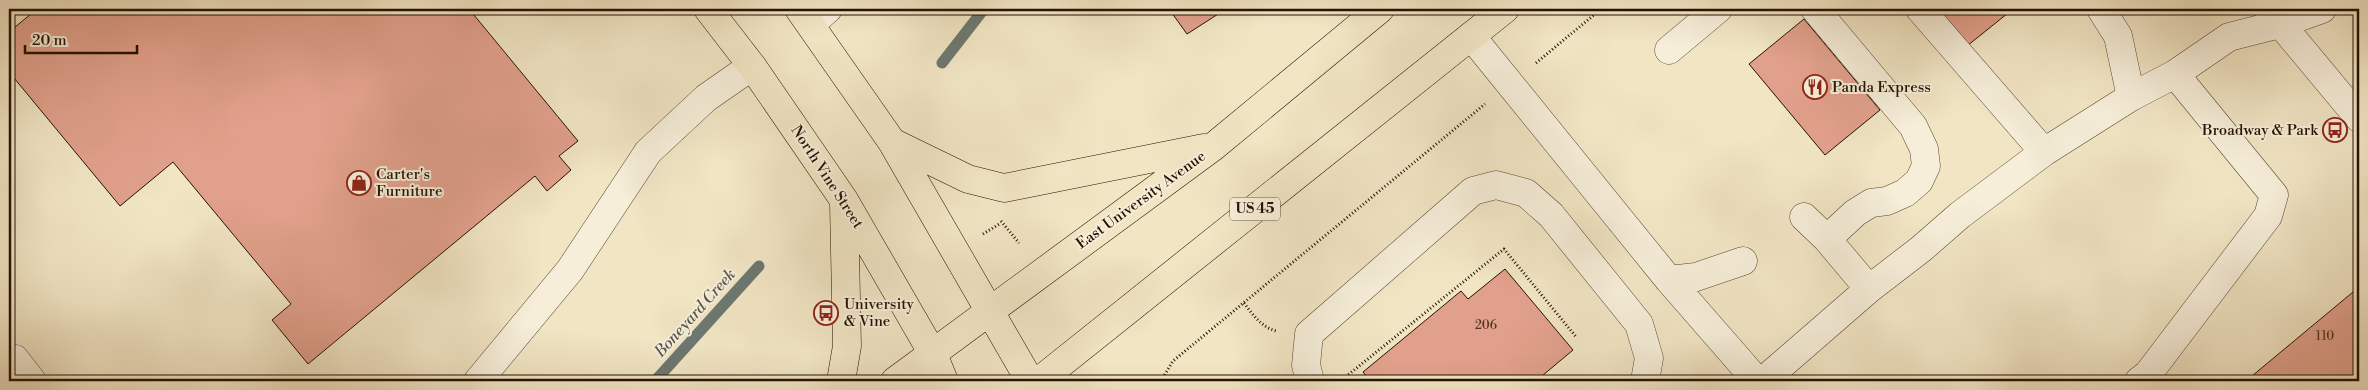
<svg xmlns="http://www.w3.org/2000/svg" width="2368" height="390" font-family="'Libre Bodoni',serif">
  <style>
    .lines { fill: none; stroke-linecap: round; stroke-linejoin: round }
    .stream { stroke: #6c7870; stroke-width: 11 }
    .building { fill: #e1a08b; stroke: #251000 }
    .minor-casing { stroke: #584531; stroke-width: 29 }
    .major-casing { stroke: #251000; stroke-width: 29 }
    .path { stroke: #251000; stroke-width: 3; stroke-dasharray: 1 2.5; stroke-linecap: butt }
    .minor { stroke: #f6eed9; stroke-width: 28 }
    .major { stroke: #f1e5c4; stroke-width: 28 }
    .labels { text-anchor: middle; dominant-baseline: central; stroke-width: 4; stroke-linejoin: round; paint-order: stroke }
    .number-label { font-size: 12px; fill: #543423 }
    .shield { fill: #f6eed9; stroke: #645341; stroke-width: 1 }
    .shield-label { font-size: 14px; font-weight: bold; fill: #251000 }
    .poi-label { font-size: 15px; fill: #251000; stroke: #f6eed9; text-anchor: start }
    .street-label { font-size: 15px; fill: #251000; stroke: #f6eed9 }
    .water-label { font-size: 16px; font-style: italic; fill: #55554b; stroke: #f6eed9 }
  </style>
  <rect width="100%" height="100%" fill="#f1e5c4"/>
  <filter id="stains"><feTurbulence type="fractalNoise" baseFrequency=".004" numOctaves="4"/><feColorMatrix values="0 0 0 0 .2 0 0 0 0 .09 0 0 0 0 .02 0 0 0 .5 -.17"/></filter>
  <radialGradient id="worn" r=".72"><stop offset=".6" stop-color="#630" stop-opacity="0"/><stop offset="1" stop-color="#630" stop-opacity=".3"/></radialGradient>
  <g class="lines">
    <!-- stream -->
    <path class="stream" d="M942,63L984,9
      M655,381L759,266"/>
  </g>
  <!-- building -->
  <path class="building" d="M37,9H469L578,141L559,156L571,170L547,191L535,176L308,364L272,320L291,304L173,162L120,206L9,72V32Z
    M1169,9H1226L1187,34Z
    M1936,9H2013L1967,46Z
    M1804,19L1880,110L1825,155L1749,64Z
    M1505,269L1573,350L1536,381H1370L1363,372L1461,291L1468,299Z
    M2359,287V381H2246Z"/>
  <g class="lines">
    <defs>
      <path id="minor" d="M1815,9L1913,126L1924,149L1926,166L1919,181L1905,193L1887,201L1871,203L1855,213L1827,239
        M1920,9L2044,152
        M2101,9L2118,36L2131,97
        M2269,10L2359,118
        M811,24L828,9
        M1471,36L1669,280L1757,381
        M1669,50L1718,9
        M1804,217L1827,239L1869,289
        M1669,280L1696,277L1743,261
        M15,359L32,381
        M478,381L570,270L648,152L706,98L752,66
        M1310,381L1306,365L1309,334L1473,191L1496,185L1526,193L1551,215L1639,324L1649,358L1645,381
        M1763,381L1869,289L1921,249L1960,215L2044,152L2131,97L2175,74L2229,37L2280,24L2322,9
        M2139,381L2148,374L2268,216L2274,195L2175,74"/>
      <path id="major" d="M708,9L752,66L844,200L933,354L944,381
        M799,9L892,142L1030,381
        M892,142L968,179L1004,188L1204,148
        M841,381L847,346L844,204
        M895,381L1213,147L1380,9
        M1039,381L1505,9"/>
    </defs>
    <!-- minor casing -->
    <use href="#minor" class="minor-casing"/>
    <!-- major casing -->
    <use href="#major" class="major-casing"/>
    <!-- path -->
    <path class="path" d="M1536,63L1601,9
      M1001,221L1019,243
      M983,234L1001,223
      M1244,303C1253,315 1262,328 1277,331
      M1343,379L1504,249L1577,338
      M1161,381L1173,361L1485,104"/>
    <!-- minor -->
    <use href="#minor" class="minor"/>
    <!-- major -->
    <use href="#major" class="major"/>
  </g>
  <!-- icons -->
  <defs>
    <symbol id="restaurant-ring" viewBox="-11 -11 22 22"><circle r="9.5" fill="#f6eed9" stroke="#8f2418" stroke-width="1.5"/><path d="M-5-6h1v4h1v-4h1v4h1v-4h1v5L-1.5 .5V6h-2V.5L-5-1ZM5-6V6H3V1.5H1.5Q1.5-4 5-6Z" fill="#8f2418"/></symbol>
    <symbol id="bus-ring" viewBox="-11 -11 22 22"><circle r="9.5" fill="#f6eed9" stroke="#8f2418" stroke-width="1.5"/><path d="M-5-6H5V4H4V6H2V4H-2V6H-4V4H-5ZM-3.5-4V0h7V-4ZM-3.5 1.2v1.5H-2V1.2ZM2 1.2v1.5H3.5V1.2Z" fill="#8f2418"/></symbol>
    <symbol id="shop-ring" viewBox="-11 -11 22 22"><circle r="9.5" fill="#f6eed9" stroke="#8f2418" stroke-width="1.5"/><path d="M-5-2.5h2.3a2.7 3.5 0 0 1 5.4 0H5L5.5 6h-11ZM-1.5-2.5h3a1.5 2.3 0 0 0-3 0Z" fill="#8f2418"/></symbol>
  </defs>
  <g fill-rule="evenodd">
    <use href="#restaurant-ring" x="1801" y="73" width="28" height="28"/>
    <use href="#bus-ring" x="2321" y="116" width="28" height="28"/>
    <use href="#shop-ring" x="345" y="169" width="28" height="28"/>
    <use href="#bus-ring" x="812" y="299" width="28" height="28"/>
  </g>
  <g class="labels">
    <!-- number labels -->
    <g class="number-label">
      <text x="1486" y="325">206</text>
      <text x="2325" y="336">110</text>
    </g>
    <!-- shield labels -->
    <rect class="shield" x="1230" y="197.5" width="50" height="23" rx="4"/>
    <g class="shield-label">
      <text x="1255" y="209">US 45</text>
    </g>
    <!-- poi labels -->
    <g class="poi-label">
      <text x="1832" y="87">Panda Express</text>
      <text x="2318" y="130" text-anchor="end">Broadway &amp; Park</text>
      <text x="376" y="174">Carter's<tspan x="376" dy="17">Furniture</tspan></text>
      <text x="844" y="304">University<tspan x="844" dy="17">&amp; Vine</tspan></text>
    </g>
    <!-- street labels -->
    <g class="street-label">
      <text transform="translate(827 177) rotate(57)">North Vine Street</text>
      <text transform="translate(1141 200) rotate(-36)">East University Avenue</text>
    </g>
    <!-- water labels -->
    <g class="water-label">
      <text transform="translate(695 313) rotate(-48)">Boneyard Creek</text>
    </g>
  </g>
  <!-- margin -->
  <rect width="2368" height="390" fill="none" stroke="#f1e5c4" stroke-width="30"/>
  <rect x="10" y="10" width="2348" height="370" fill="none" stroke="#251000" stroke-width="2.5"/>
  <rect x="15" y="15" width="2338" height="360" fill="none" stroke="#251000"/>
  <!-- scale -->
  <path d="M25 45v8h112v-8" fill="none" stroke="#251000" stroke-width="2.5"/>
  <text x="32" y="45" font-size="15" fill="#251000" stroke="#f6eed9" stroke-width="4" paint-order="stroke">20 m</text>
  <rect width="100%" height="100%" filter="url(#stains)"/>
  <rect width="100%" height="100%" fill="url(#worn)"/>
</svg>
